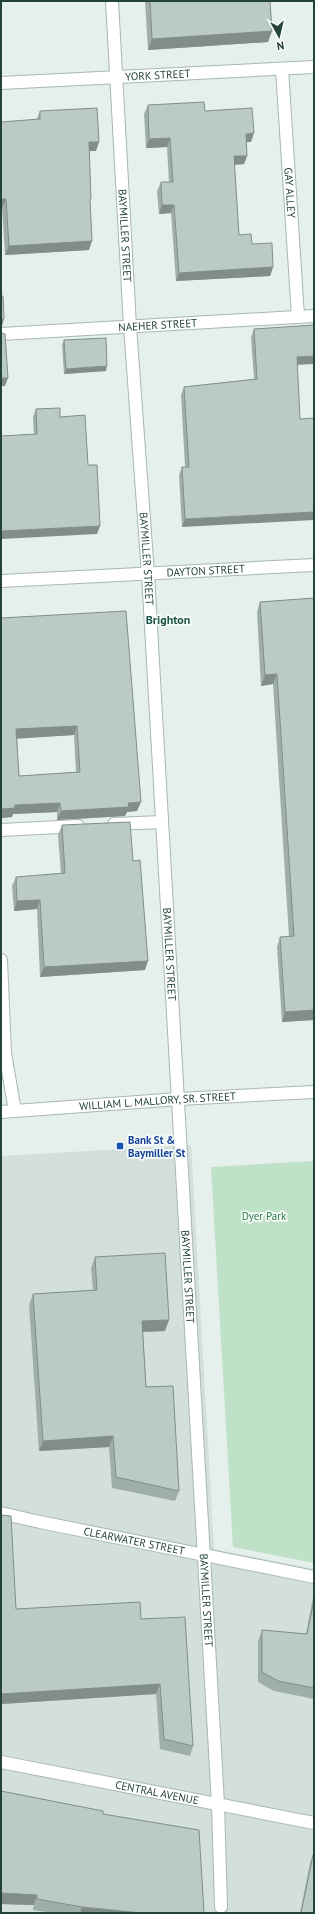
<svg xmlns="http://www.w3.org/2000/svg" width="315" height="1914" font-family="'PT Sans',sans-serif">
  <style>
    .built { fill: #d3dfda }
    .green { fill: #bee1c7 }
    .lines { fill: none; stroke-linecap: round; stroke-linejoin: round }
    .minor-casing { stroke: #a7b8b2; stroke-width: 14 }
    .minor { stroke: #fff; stroke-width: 12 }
    .wall { fill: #a0aea9; fill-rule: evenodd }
    .shaded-wall { fill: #828d89 }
    .building { fill: #bacac4; stroke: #828d89; fill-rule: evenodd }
    .transit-dot { fill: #1a4fb4; stroke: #f7fbf9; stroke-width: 1.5 }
    .labels { text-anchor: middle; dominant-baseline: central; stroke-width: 3.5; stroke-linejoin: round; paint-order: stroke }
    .street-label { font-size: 11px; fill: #23423a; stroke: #f7fbf9 }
    .transit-label { font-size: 11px; font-weight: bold; fill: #164399; stroke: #f7fbf9; text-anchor: start }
    .park-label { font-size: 11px; fill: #2b7c4a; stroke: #f7fbf9 }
    .neighbourhood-label { font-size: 12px; font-weight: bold; fill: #1d5648; stroke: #f7fbf9 }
  </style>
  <rect width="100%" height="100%" fill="#e5efeb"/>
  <!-- built -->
  <path class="built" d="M191,1145L214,1549L314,1569V1913H1V1156Z"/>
  <!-- green -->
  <path class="green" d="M314,1161V1563L233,1547L211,1167Z"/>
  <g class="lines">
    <defs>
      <g id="minor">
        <path id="s1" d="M112,1L130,326L148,574L218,1804L221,1907"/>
        <path id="s2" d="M282,69L298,317"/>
        <path id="s3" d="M1,83L314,67"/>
        <path id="s4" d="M1,334L314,316"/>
        <path id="s5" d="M1,581L314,565"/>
        <path d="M114,824L162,822"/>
        <path d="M1,830L78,826"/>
        <path d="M1,960L5,1053L15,1111"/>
        <path id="s6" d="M1,1112L179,1099L314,1092"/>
        <path id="s7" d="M1,1513L40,1522L314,1577"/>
        <path id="s8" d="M1,1762L314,1823"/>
      </g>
    </defs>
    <!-- minor casing -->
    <use href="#minor" class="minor-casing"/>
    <!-- minor -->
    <use href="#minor" class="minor"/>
  </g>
  <!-- wall -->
  <path class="wall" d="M145,1H270L272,31L268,42L148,50Z
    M148,105L205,111L251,142H246L247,156L244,164L234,165L239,235L252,244L273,267L270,276L176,281L171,213L159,214L157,191L161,182H169L167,147L146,148L144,114Z
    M40,111L96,151H89L90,203L89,250L5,255L2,208H1Z
    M254,329L297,365L182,527L179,475L182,467H185L181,395L184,387L254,379L251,337Z
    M64,340L106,371L64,374L62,345Z
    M36,409L60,417L88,465L97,534L34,434L33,417Z
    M314,598V1020L282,1022L277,947L280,937H289L273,684L261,686L257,612L260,602Z
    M1,618L137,811L127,812L125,816L57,820V812L13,814L12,817L1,818ZM74,735L76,772L19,776L17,738Z
    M62,825L133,861L145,970L40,977L37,909L14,911L12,886L16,877L61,874L58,835Z
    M95,1257L165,1331L143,1332L146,1387L179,1491L175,1501L112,1488L109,1447L39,1451L29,1305L33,1294L93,1290L91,1268Z
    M1,1515L16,1609L141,1619L193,1746L190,1756L160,1749L156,1694L1,1704Z
    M314,1592V1699L274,1691L258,1682V1641L262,1630L306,1634Z
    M1,1791L103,1814L204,1913H53L33,1910L34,1905L1,1904Z
    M313,1855L314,1913H300L310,1863Z"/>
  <!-- shaded-wall -->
  <path class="shaded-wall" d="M272,31L268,42L148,50L152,39Z
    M254,133L251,142H242L246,134Z
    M170,138L167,147L146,148L149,139Z
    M89,142H99L96,151H85Z
    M234,156H247L244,164L231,165Z
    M1,199H6L2,208H1Z
    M162,205H174L171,213L159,214Z
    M92,241L89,250L5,255L9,246Z
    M273,267L270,276L176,281L179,273Z
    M4,319L2,326L1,327V320Z
    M314,356V364L294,365L297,357Z
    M107,366L106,371L64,374L66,369Z
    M1,378H8L5,386H1Z
    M314,512V520L182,527L185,519Z
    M100,526L97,534L1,539V531Z
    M277,674L273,684L261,686L265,675Z
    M77,726L74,735L13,739L16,729Z
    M141,802L137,811L127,812L125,816L57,820L61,811Z
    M60,803L57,812L13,814L12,817L1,818V809L15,805Z
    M40,900L37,909L14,911L17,901Z
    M148,961L145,970L40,977L44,967Z
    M314,1010V1020L282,1022L285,1012Z
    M169,1320L165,1331L138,1332L142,1321Z
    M113,1436L109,1447L39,1451L43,1441Z
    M160,1684L156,1694L1,1704V1694Z
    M1,1893L37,1895L34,1905L1,1904Z
    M82,1907L142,1913H80Z"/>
  <!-- building -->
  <path class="building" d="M150,1H270L272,31L152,39Z
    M204,102L205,111L252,108L254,133L246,134L247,156H234L239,235L251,234L252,244L272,243L273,267L179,273L174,205H162L161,182H173L170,138L149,139L148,105Z
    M97,108L99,142H89L91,199H90L92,241L9,246L6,199H1V122L40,119V111Z
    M1,296H3L4,319L1,320Z
    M314,325V356L297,357L300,419L314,418V512L185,519L182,467H189L184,387L257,379L254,329Z
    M1,333L5,334L8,378H1Z
    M106,338L107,366L66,369L64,340Z
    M60,408V417L85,415L88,465H97L100,526L1,531V436L37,434L36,409Z
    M314,598V1010L285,1012L280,937L294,936L277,674L265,675L260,602Z
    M126,611L141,802L128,803L129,807L61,811L60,803L15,805V808L1,809V618ZM77,726L80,772L19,776L16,729Z
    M130,822L133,861L140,860L148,961L44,967L40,900L17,901L16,877L65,873L62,825Z
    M165,1253L169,1320L142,1321L146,1387L173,1386L179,1491L116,1477L113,1436L43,1441L33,1294L97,1290L95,1257Z
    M1,1515L11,1516L16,1609L140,1602L141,1619L185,1617L193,1746L164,1739L160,1684L1,1694Z
    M314,1600V1688L278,1681L262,1672V1630L307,1634Z
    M1,1791L103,1811V1814L199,1830L204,1913H142L82,1907L37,1899V1895L1,1893Z
    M313,1855H314V1913H301Z"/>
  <!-- markers -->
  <rect class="transit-dot" x="116" y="1142" width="8" height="8" rx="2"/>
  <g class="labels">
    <!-- street labels -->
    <g class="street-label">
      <text stroke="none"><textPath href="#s3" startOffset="157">YORK STREET</textPath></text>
      <text stroke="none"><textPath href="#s2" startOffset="124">GAY ALLEY</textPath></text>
      <text stroke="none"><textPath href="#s1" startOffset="235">BAYMILLER STREET</textPath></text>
      <text stroke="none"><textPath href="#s4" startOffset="157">NAEHER STREET</textPath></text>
      <text stroke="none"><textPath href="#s1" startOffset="559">BAYMILLER STREET</textPath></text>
      <text stroke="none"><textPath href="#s5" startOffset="205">DAYTON STREET</textPath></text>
      <text stroke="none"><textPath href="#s1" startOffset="955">BAYMILLER STREET</textPath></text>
      <text stroke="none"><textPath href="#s6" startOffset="157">WILLIAM L. MALLORY, SR. STREET</textPath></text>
      <text stroke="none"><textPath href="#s1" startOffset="1278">BAYMILLER STREET</textPath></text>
      <text stroke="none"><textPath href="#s7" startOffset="136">CLEARWATER STREET</textPath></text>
      <text stroke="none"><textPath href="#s1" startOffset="1602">BAYMILLER STREET</textPath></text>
      <text stroke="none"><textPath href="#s8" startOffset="159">CENTRAL AVENUE</textPath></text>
    </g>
    <!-- transit labels -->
    <g class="transit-label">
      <text x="128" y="1140">Bank St &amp;<tspan x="128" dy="13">Baymiller St</tspan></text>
    </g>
    <!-- park labels -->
    <g class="park-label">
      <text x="264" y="1216">Dyer Park</text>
    </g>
    <!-- neighbourhood labels -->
    <g class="neighbourhood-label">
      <text x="168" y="619">Brighton</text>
    </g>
  </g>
  <!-- border -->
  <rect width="315" height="1914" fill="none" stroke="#23423a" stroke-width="4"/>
  <!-- north arrow -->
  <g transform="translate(279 36) rotate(172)" stroke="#f7fbf9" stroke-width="3" paint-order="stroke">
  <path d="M0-3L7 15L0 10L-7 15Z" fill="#23423a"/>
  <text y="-6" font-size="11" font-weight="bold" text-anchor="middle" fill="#23423a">N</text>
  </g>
</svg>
